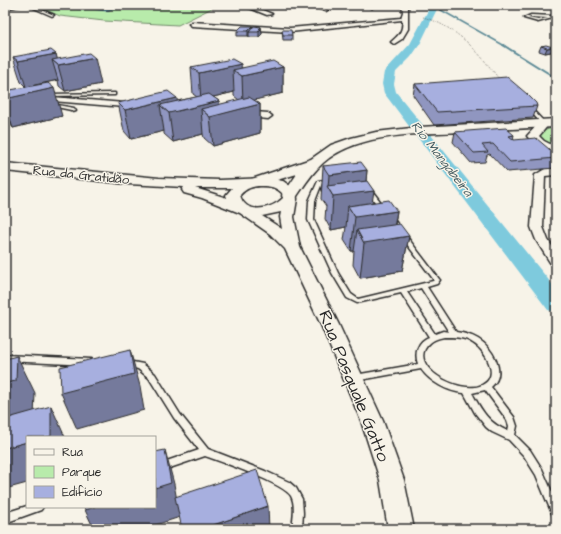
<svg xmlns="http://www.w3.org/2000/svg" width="561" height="534" font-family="'Architects Daughter',sans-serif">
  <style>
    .green { fill: #b8ebab; stroke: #728b6b }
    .water { fill: #7ecadd; stroke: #5d8a96 }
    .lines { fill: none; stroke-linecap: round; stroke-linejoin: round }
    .stream-far1 { stroke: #5d8a96; stroke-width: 1.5 }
    .stream { stroke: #5d8a96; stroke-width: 2 }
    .river { fill: #7ecadd; fill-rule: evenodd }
    .service-casing { stroke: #2b2b2b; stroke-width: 3 }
    .minor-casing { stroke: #2b2b2b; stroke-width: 3 }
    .tertiary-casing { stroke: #2b2b2b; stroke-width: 3 }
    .secondary-casing { stroke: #2b2b2b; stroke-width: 3 }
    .path { stroke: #2b2b2b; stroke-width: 1; stroke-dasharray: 0.5 1.5; stroke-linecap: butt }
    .service { fill: #f7f3e8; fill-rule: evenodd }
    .minor { fill: #f7f3e8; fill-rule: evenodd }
    .tertiary { fill: #f7f3e8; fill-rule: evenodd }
    .secondary { fill: #f7f3e8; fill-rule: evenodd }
    .wall { fill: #9096c0; stroke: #2b2b2b; fill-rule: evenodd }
    .shaded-wall { fill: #757a9c; stroke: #2b2b2b }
    .building { fill: #a7afdf; stroke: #2b2b2b }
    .labels { text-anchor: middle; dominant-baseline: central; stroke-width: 3; stroke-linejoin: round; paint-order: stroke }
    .far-water-label { font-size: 13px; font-style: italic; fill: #445b60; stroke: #f7f3e8 }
    .far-street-label { font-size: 13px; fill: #2b2b2b; stroke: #f7f3e8 }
    .near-street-label { font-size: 18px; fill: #2b2b2b; stroke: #f7f3e8 }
  </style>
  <rect width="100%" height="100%" fill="#f7f3e8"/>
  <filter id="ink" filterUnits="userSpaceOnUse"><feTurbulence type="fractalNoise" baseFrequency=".025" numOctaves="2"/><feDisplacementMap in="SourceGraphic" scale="8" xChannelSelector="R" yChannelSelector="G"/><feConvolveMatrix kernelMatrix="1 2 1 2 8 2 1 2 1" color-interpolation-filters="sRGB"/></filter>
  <g filter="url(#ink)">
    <!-- green -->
    <path class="green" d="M35,5H218L178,25L104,21L60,16Z
      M552,128L556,131V149L544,144L538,135L540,132Z"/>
    <!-- water -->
    <path class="water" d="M81,5H102L117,7L107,11L91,9H77L74,6Z"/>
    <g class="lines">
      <!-- stream-far1 -->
      <path class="stream-far1" d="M432,5L505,46"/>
      <!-- stream -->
      <path class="stream" d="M503,45L556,78"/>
      <!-- river -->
      <path class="river" d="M431,5H437L438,7L420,44L411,57L396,72L394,84L396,92L556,289V312L548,310L384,93L382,84L384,72L410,44Z"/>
      <defs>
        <path id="service" d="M18,5H23L5,9V7Z
          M27,5H30L54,15L52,16Z
          M531,15L553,16L556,15V17L538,22L524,18ZM531,17L548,18L538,20L528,18Z
          M114,93H115V95L49,96L47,95L49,94Z
          M52,104L74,108L76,111L73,112L71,110L52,106Z
          M529,108H531L545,123V125H543L529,110Z
          M350,176H357L364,180L439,279L440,280L437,284L427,287L456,332C464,333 471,335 478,339C492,347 508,373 491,387L514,417L517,426L515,435L530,450L542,469L556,501V518L553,516L536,475L524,456L509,440L492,432L486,427L475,413L464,393C448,392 430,382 421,369L355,381L352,380L351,378L352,376L355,375L418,364C414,353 418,341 429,337L401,293L357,303L347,298L332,273L308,220L309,201L318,181ZM350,178H354L360,182L434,280L433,281L358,299L351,294L338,273L314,220L315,201L322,183ZM421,288L449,332L443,331L435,334L407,292ZM444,337C454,337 465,337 473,343C485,350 501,376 482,385C460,396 404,365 430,343C433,340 439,338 444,337ZM485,390L507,420L509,426L508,431C488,423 482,411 472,393Z
          M5,355L91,359L94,360L95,362L94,364L91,365L5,361Z
          M128,361L143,364L155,374L180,414L208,449L265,471L289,482L296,488L302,499L303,513L302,529H292C293,519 296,505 291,496C283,483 222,462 205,456L155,473V465L199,450L174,418L149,378L138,369L125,366L124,364L125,362Z
          M27,506V507H43L41,510L5,523V513Z"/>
        <path id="minor" d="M242,5H250L272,14L267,15Z
          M308,5H317L329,9L326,11Z
          M370,5H376L372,8L370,7Z
          M402,5H408V29L402,39L394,44L391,42C398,36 404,31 402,20L290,32L192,26L189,24L192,22L290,28L401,18L403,12Z
          M5,93L136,104L140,106L136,108L5,97Z
          M244,111L268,113L272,116L268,119L241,116L240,114Z
          M545,169H556V175L545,176L543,227L548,240L556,252V265L551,264L536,240L531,227L535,175Z"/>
        <path id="tertiary" d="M544,121L549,124L539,136L544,141L556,147V155L536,146L527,136L540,122Z
          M5,163L159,178L220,180L266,178L283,181L290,186L296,192L297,199L294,217L300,247L339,325L383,421L404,480L414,529H388L380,480L361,421L321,325L285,249L270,234L240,213L202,198L184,193L182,190L184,187L128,184L5,171ZM261,186C270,186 276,187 282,193L283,198C271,210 245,215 240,195C246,188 253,186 261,186ZM195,188H232L226,195L227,198ZM281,212L280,217L282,229L262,216Z"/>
        <path id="secondary" d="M556,119V127C526,128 495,130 465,132C421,134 358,132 323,163C311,174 304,186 295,199L290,201L285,199L282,196L297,174L257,186L252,185L250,182L252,179L311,159L331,145L351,138L376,132L420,127Z"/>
      </defs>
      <!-- service casing -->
      <use href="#service" class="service-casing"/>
      <!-- minor casing -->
      <use href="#minor" class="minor-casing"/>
      <!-- tertiary casing -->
      <use href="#tertiary" class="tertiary-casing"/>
      <!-- secondary casing -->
      <use href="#secondary" class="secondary-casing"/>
      <!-- path -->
      <path class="path" d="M423,17C457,27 478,51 499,79"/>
      <!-- service -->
      <use href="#service" class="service"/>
      <!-- minor -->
      <use href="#minor" class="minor"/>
      <!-- tertiary -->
      <use href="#tertiary" class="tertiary"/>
      <!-- secondary -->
      <use href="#secondary" class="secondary"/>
    </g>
    <!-- wall -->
    <path class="wall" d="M261,27L262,34L259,37H249V36H237V31L253,28Z
      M282,30L292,35V40H283Z
      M556,43V51L552,49L551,52L545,53L539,51L541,46L552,47L553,44Z
      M56,54L57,60L101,84L65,91L59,86L58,80L26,87L21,82L13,57Z
      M191,67L241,68L283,67V93L253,100L260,104V133L213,146L204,138L203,134L173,142L164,134V131L131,139L124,131L118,103L177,101L197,97L193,94ZM234,92V96L239,100L219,105V101L213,97Z
      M5,79L11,90L62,116L13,128L8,121L5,114Z
      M415,84L537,106L533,118L434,125L413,95Z
      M455,132L514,135L513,139L514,140L556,155V166L555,168L507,172L490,154L487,155L485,162L471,163L453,142Z
      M323,166L367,170L366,181L372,203L397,211L395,225L409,236L402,271L360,278L353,265L354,251H351L344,240L346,227L331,230L325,219L326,206L321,199Z"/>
    <!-- shaded-wall -->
    <path class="shaded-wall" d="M253,26V31L249,32V36H248V31Z
      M261,27L262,34L259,37V29Z
      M553,47L551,52L545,53L547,48Z
      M5,52L11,70L5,71Z
      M56,54L59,65L95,58L101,84L65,91L58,65L52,60L58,80L26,87L18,61Z
      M241,64L242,76L233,70L234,92L201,100L199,73Z
      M283,67V93L243,103L242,76Z
      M5,84H9L13,97L54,88L62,116L13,128L5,105Z
      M177,98L178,111L219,101L220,114L260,104V133L213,146L210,117L201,109L203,134L173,142L169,113L160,105L164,131L131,139L125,110Z
      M367,170L365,192L374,191L370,215L397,211L392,239L409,236L402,271L360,278L364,243L357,230L354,251H351L355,217L348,206L346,227L331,230L333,196L328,188L329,175Z
      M130,350L140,386L144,410L77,429L61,393Z
      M17,356L35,393L34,417L5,424V383Z
      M51,406L65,437H46Z
      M27,442V483L5,489V448Z
      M165,450L174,484L180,517L143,529H94L85,510L95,507H155V488Z
      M268,506L269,529H202Z"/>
    <!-- building -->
    <path class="building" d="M242,26H253L248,31H237Z
      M254,26L261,27L259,29H261L258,32H249Z
      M282,30H291L292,35H283Z
      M546,45L553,47L547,48L541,46Z
      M51,50L56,54L18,61L13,57Z
      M89,53L95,58L58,65L52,60Z
      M232,59L241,64L199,73L191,67Z
      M273,61L283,67L242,76L233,70Z
      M507,77L527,94L536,103L537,106L437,112L415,84Z
      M5,79L9,84H5Z
      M48,83L54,88L5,99V91Z
      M168,91L177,98L125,110L118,103Z
      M209,94L219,101L169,113L160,105Z
      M249,97L260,104L210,117L201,109Z
      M506,128L514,135L509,136L514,140L536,138L556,155V158L510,162L493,144L482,145L488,152L474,153L455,132Z
      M361,162L367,170L329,175L323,166Z
      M367,181L374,191L333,196L327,186Z
      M389,200L397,211L355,217L348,206Z
      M400,224L409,236L364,243L357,230Z
      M130,350L134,374L61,393L60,367Z
      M17,356L16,381L5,383V359Z
      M51,406V436L46,437H27V442L5,448V419Z
      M165,450L171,483L155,488V452Z
      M257,470L268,506L202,529H182L175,497Z
      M84,507H95L85,510Z"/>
  </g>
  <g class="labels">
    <!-- far-water labels -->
    <g class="far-water-label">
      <text transform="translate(442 159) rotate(52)">Rio Mangabeira</text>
    </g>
    <!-- far-street labels -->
    <g class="far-street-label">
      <text transform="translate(81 175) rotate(6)">Rua da Gratidão</text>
    </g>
    <!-- near-street labels -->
    <g class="near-street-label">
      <text transform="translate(354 386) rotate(68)">Rua Pasquale Gatto</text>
    </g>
  </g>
  <!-- margin -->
  <rect width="561" height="534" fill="none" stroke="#f7f3e8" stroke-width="20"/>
  <rect x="10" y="10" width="541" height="514" fill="none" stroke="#2b2b2b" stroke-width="1.5" filter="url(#ink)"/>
  <!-- legend -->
  <rect x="26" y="436" width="130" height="72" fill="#f7f3e8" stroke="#a5a39c"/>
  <rect x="34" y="449" width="20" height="6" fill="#f7f3e8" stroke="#a5a39c"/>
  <text x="62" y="456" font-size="12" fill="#2b2b2b">Rua</text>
  <rect x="34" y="466" width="20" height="12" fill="#b8ebab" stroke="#a5a39c"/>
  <text x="62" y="476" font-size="12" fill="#2b2b2b">Parque</text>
  <rect x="34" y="486" width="20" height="12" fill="#a7afdf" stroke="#a5a39c"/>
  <text x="62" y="496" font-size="12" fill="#2b2b2b">Edifício</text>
</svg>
